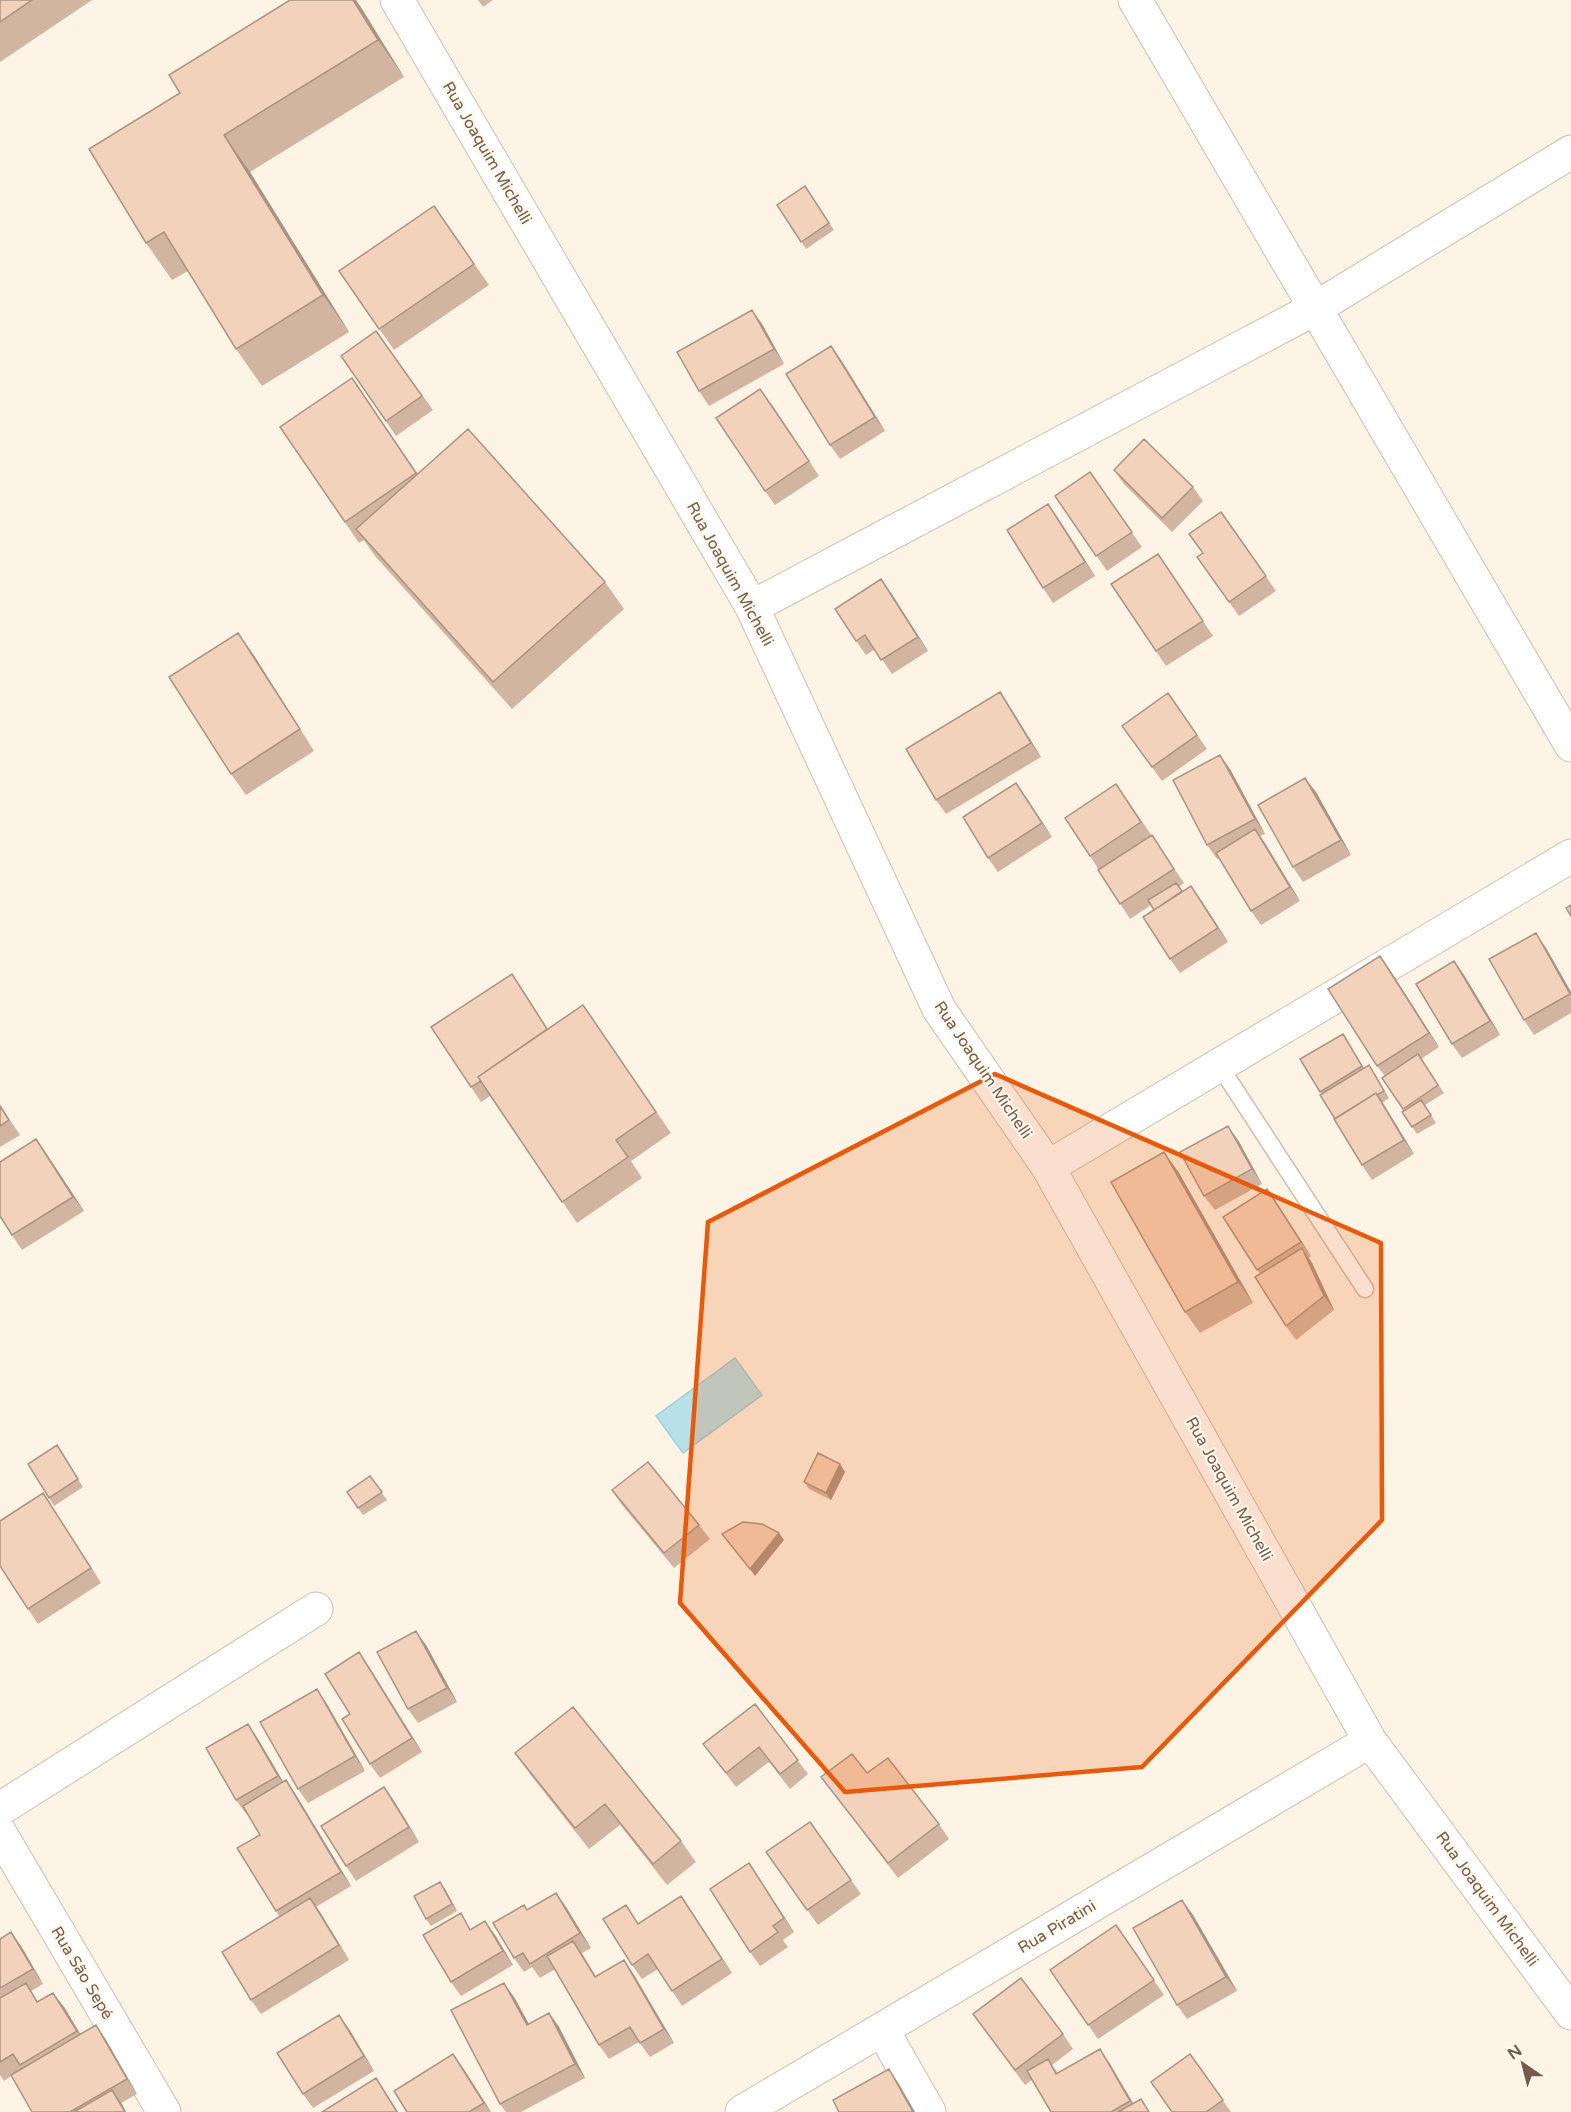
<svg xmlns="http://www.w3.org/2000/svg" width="1571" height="2112" font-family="'Varela Round',sans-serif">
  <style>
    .water { fill: #b8e0e7; stroke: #9ed0d9; stroke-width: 1.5 }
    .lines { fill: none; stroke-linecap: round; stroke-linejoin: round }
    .lane-casing { stroke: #d1bead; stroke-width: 19 }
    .street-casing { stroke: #d1bead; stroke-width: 35 }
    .lane { stroke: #fff; stroke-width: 16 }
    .street { stroke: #fff; stroke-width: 33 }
    .wall { fill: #d1b5a1 }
    .shaded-wall { fill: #aa9383 }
    .building { fill: #f3d2bb; stroke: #aa9383; stroke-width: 1.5 }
    .marked { fill: #e8590c; fill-opacity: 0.2; stroke: #e8590c; stroke-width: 4.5; stroke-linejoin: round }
    .labels { text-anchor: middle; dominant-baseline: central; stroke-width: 4.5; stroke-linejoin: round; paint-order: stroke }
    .street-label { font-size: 16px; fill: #775a49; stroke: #fff8ec }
  </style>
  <rect width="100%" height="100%" fill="#fdf4e5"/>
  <!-- water -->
  <path class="water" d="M735,1358L762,1395L683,1453L656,1416Z"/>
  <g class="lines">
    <defs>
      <path id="lane" d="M1219,1065L1365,1289"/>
      <path id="street" d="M397,0L752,607L939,1009L1048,1167L1370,1741L1571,2013
        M1135,0L1571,745
        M752,607L1314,309L1571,152
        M1048,1167L1571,856
        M0,1809L316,1609
        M0,1833L164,2112
        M883,2031L929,2112
        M742,2112L1370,1741"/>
    </defs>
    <!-- lane casing -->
    <use href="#lane" class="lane-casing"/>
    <!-- street casing -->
    <use href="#street" class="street-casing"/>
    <!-- lane -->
    <use href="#lane" class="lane"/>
    <!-- street -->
    <use href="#street" class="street"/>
  </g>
  <!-- wall -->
  <path class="wall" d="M0,0H92L0,62Z
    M290,0H356L404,77L250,172L349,332L262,386L236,349L188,271L172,280L146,243L180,93Z
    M478,0H493L483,7Z
    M805,186L834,230L806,249L777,205Z
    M434,206L489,285L394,350L339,271Z
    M752,310L762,324L784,364L709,406L699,391Z
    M376,331L433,410L396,436L341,356Z
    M841,360L885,431L840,459L830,445Z
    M352,378L418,474L605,582L624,609L512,709L375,556L364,540L359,543L280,427Z
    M771,403L819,476L775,505L765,491Z
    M1114,470L1193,487L1203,501L1172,532L1124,484Z
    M1090,472L1142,547L1107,571L1055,496Z
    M1221,512L1276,591L1239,616L1197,557L1203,553Z
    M1058,518L1095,576L1053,603L1043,588Z
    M1168,568L1213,636L1166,666L1156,651Z
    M891,593L928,651L892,674L875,649L866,655L856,641Z
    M253,654L314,751L246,795L231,774Z
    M1000,692L1010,707L1041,757L946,814L936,800Z
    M1168,693L1207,749L1162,781L1122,726Z
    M1230,769L1265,834L1260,836L1300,901L1261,925L1251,911L1219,858L1217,859L1207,845Z
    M1016,783L1052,837L998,872L988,858Z
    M1316,792L1351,855L1303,882L1293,867Z
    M1126,798L1184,883L1179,887L1182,891L1201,900L1228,942L1180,973L1170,959L1154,910L1151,905L1130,919L1090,856Z
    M1546,948L1571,992V1013L1534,1035L1524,1020Z
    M1454,961L1464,975L1500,1035L1462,1058L1452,1044Z
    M1390,970L1439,1047L1421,1059L1444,1093L1425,1105L1436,1123L1417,1134L1402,1112L1404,1111L1382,1078L1385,1076L1377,1066Z
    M522,989L548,1029L583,1005L671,1133L631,1161L642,1178L577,1223L490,1096L481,1102L471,1087Z
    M1343,1034L1364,1068L1369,1065L1374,1072L1389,1098L1382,1103L1414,1154L1372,1180L1362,1165L1335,1119L1322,1094L1300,1059Z
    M0,1105L20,1135L0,1147Z
    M1238,1140L1262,1184L1215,1210L1204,1196Z
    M1164,1152L1179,1173L1253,1303L1200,1333L1185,1312Z
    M46,1153L84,1211L22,1250L12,1235Z
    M1267,1189L1311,1256L1309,1258L1312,1263L1334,1310L1296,1340L1286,1326L1260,1274L1223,1217Z
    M57,1445L83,1487L54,1506L49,1498Z
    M840,1464L845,1472L831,1500L809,1489L804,1482Z
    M370,1476L387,1500L363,1515L347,1492Z
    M612,1490L699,1525L710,1539L674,1568L622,1505Z
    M43,1493L101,1583L38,1624L28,1609Z
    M426,1645L457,1702L418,1723L408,1709Z
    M369,1667L422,1752L380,1778L370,1764Z
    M327,1704L365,1771L308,1803L298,1789Z
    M755,1704L808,1774L790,1789L769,1762L736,1787L703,1744Z
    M248,1724L258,1739L283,1782L286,1780L296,1795L351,1886L316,1907L349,1960L261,2014L251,2000L279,1916L276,1911L260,1835L248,1814L247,1815L236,1800Z
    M515,1753L681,1841L696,1862L667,1885L620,1825L589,1849L530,1774Z
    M867,1773L939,1824L949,1839L898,1878L821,1777Z
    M384,1787L394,1801L419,1842L356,1881L346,1866Z
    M810,1822L861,1894L818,1925L766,1852Z
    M759,1878L794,1932L783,1940L788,1947L760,1966L750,1952Z
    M440,1882L445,1889L457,1911L431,1926L426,1919Z
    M556,1893L566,1907L591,1948L582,1953L596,1977L624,1960L634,1975L674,2043L650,2057L639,2042L609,2059L599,2045L555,1969L540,1978L532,1967L524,1972L514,1958L528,1910Z
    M1182,1900L1193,1915L1237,1991L1187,2019L1177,2005Z
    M691,1911L732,1973L682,2006L658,1969L642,1979L632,1965L639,1924Z
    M1116,1925L1164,1995L1098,2039L1050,1970Z
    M471,1929L495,1935L513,1965L461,1996L451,1982Z
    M0,1939L21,1946L43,1984L31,1991L38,2002L64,2007L80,2034L96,2025L106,2040L137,2094L121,2103L126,2112H32L11,2076L4,2081L0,2075Z
    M514,1997L529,2024L549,2013L559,2027L585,2078L521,2112H506L500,2104Z
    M973,2014L1063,2034L1073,2049L1052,2065L1058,2073L1100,2049L1110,2064L1133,2103L1150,2112H1051L1032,2080L1025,2085Z
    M349,2029L374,2071L313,2108L303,2094Z
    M1190,2054L1231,2112H1172Z
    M463,2068L491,2112H407Z"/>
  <!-- shaded-wall -->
  <path class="shaded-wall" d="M353,0H356L362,9L404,77L378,40Z
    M224,135L250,172L349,332L323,295Z
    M752,310L762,324L784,364L774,349Z
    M831,346L841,360L885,431L875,417Z
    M1048,504L1058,518L1095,576L1085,562Z
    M881,579L891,593L928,651L918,637Z
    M238,633L253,654L314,751L300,729Z
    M1000,692L1010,707L1041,757L1031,743Z
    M1220,755L1230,769L1265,834L1255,819Z
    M1305,778L1316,792L1351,855L1341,840Z
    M1016,783L1026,797L1052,837L1042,823Z
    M1255,829L1265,843L1300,901L1290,887Z
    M1191,886L1201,900L1228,942L1218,928Z
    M1536,933L1546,948L1571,992V996Z
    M1380,956L1390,970L1439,1047L1429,1033Z
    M1454,961L1464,975L1500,1035L1490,1021Z
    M1376,1093L1386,1108L1414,1154L1404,1140Z
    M1228,1126L1238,1140L1262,1184L1252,1169Z
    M36,1139L46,1153L84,1211L73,1197Z
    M1164,1152L1179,1173L1253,1303L1238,1282Z
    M1267,1189L1277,1203L1311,1256L1301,1242Z
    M1302,1248L1312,1263L1334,1310L1324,1296Z
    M840,1464L845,1472L831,1500L826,1493Z
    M43,1493L53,1508L101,1583L91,1568Z
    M779,1533L784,1540L755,1576L750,1569Z
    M416,1631L426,1645L457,1702L447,1688Z
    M359,1652L369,1667L422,1752L412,1738Z
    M317,1689L327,1704L365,1771L355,1756Z
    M248,1724L258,1739L288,1790L278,1776Z
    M286,1780L296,1795L351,1886L341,1872Z
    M384,1787L394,1801L419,1842L409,1827Z
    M749,1863L759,1878L794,1932L784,1918Z
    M440,1882L445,1889L457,1911L452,1904Z
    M556,1893L566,1907L591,1948L580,1933Z
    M681,1896L691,1911L732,1973L722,1959Z
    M310,1898L320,1912L349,1960L339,1945Z
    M1182,1900L1193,1915L1237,1991L1226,1977Z
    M485,1921L495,1935L513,1965L503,1951Z
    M11,1932L21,1946L43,1984L33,1969Z
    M573,1941L583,1956L605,1992L595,1977Z
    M624,1960L634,1975L674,2043L664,2029Z
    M504,1983L514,1997L537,2039L527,2025Z
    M53,1993L64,2007L87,2045L77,2031Z
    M549,2013L559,2027L585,2078L575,2064Z
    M339,2015L349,2029L374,2071L364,2056Z
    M96,2025L106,2040L137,2094L127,2079Z
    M1100,2049L1110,2064L1138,2112L1130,2101Z
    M453,2054L463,2068L491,2112L484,2103Z
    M889,2069L899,2084L915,2112H913Z
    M376,2078L386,2093L398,2112H397Z
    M112,2090L122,2104L126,2112H125Z"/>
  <!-- building -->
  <path class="building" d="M0,0H32L0,22Z
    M290,0H353L378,40L224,135L323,295L236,349L164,232L146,243L89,149L180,93L169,75Z
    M805,186L829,223L801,242L777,205Z
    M434,206L474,264L379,329L339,271Z
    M752,310L774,349L699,391L677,352Z
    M376,331L422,396L386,421L341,356Z
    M831,346L875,417L830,445L786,374Z
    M352,378L416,473L345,522L280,427Z
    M760,389L809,461L765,491L716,418Z
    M468,429L605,582L493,682L356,529Z
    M1144,439L1193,487L1162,518L1114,470Z
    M1090,472L1132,532L1096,556L1055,496Z
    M1048,504L1085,562L1043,588L1007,530Z
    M1221,512L1266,576L1229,602L1197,557L1203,553L1189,534Z
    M1158,554L1203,621L1156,651L1111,584Z
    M881,579L918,637L881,660L865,635L856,641L835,609Z
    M238,633L300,729L231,774L169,677Z
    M1000,692L1031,743L936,800L906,749Z
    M1168,693L1197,735L1152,767L1122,726Z
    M1220,755L1255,819L1207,845L1173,780Z
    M1305,778L1341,840L1293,867L1258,805Z
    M1016,783L1042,823L988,858L963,817Z
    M1116,784L1141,822L1090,856L1065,818Z
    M1255,829L1290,887L1251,911L1216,853Z
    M1152,835L1174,869L1120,904L1098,870Z
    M1176,883L1182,891L1154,910L1148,900Z
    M1191,886L1218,928L1170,959L1143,917Z
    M1571,905V916L1566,908Z
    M1536,933L1570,994L1524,1020L1489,959Z
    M1380,956L1429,1033L1377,1066L1328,989Z
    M1454,961L1490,1021L1452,1044L1416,984Z
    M512,974L547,1029L478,1077L481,1081L471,1087L431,1027Z
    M583,1005L656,1112L616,1140L628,1157L562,1202L478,1077Z
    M1343,1034L1362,1066L1320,1092L1300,1059Z
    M1418,1054L1438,1085L1403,1109L1382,1078Z
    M1369,1065L1384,1091L1377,1095L1376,1093L1335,1119L1320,1095Z
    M1376,1093L1404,1140L1362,1165L1334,1119Z
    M1421,1100L1431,1115L1412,1127L1402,1112Z
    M0,1106L9,1120L0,1126Z
    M1228,1126L1252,1169L1204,1196L1180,1152Z
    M36,1139L73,1197L12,1235L0,1216V1162Z
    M1164,1152L1238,1282L1185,1312L1111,1182Z
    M1267,1189L1301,1242L1257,1270L1223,1217Z
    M1302,1248L1324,1296L1286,1326L1255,1277Z
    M57,1445L78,1479L49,1498L28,1464Z
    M818,1453L840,1464L826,1493L804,1482Z
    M648,1462L699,1525L664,1553L612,1490Z
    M370,1476L382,1492L358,1508L347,1492Z
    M43,1493L91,1568L28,1609L0,1566V1521Z
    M743,1522L762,1524L779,1533L750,1569L722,1534Z
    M416,1631L447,1688L408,1709L377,1652Z
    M359,1652L412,1738L370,1764L342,1719L350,1714L325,1674Z
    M317,1689L355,1756L298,1789L260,1722Z
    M755,1704L798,1760L780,1774L759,1747L726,1773L703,1744Z
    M573,1707L681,1841L653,1864L605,1804L575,1828L515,1753Z
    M248,1724L278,1776L236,1800L206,1748Z
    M852,1754L867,1773L888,1758L939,1824L888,1863L821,1777Z
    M286,1780L341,1872L276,1911L237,1848L260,1835L243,1806Z
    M384,1787L409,1827L346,1866L321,1826Z
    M810,1822L851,1880L807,1910L766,1852Z
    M749,1863L784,1918L773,1926L778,1932L750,1952L710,1889Z
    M440,1882L452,1904L426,1919L414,1896Z
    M556,1893L580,1933L530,1964L523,1953L514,1958L493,1923L524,1905L527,1910Z
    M681,1896L722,1959L672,1991L648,1954L632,1965L603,1919L626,1905L638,1924Z
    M310,1898L339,1945L251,2000L222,1952Z
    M1182,1900L1226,1977L1177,2005L1133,1928Z
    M461,1913L470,1930L485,1921L503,1951L451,1982L423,1935Z
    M1116,1925L1154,1980L1088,2025L1050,1970Z
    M11,1932L33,1969L0,1988V1939Z
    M573,1941L595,1977L624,1960L664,2029L640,2043L630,2027L599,2045L547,1956Z
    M1021,1978L1063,2034L1015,2070L973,2014Z
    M26,1983L37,2002L53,1993L77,2031L20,2065L13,2054L0,2062V1998Z
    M504,1983L527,2025L549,2013L575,2064L500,2104L451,2010Z
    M339,2015L364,2056L303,2094L277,2053Z
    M96,2025L127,2079L70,2112H32L11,2075Z
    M1100,2049L1130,2101L1111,2112H1051L1027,2071L1048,2059L1056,2074Z
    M453,2054L484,2103L469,2112H407L394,2091Z
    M1190,2054L1223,2100L1206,2112H1172L1151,2082Z
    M889,2069L913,2112H839L833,2100Z
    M376,2078L397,2112H322Z
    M112,2090L125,2112H74Z
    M1141,2099L1149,2112H1118Z"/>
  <!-- marked area -->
  <path class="marked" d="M995,1074L1381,1243L1382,1520L1142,1767L845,1792L680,1603L708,1222Z"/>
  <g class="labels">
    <!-- street labels -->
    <g class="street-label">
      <text transform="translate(487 153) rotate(60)">Rua Joaquim Michelli</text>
      <text transform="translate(730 574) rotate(61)">Rua Joaquim Michelli</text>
      <text transform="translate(983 1070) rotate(56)">Rua Joaquim Michelli</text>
      <text transform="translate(1229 1489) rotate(61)">Rua Joaquim Michelli</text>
      <text transform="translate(1487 1899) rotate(54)">Rua Joaquim Michelli</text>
      <text transform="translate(1057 1927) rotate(-31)">Rua Piratini</text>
      <text transform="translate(82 1973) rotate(59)">Rua São Sepé</text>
    </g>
  </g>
  <!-- north arrow -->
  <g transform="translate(1523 2064) rotate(325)" stroke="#fff8ec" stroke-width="4.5" paint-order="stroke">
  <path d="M0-4.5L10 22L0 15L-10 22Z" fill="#775a49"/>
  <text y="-9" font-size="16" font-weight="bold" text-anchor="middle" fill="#775a49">N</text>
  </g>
</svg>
